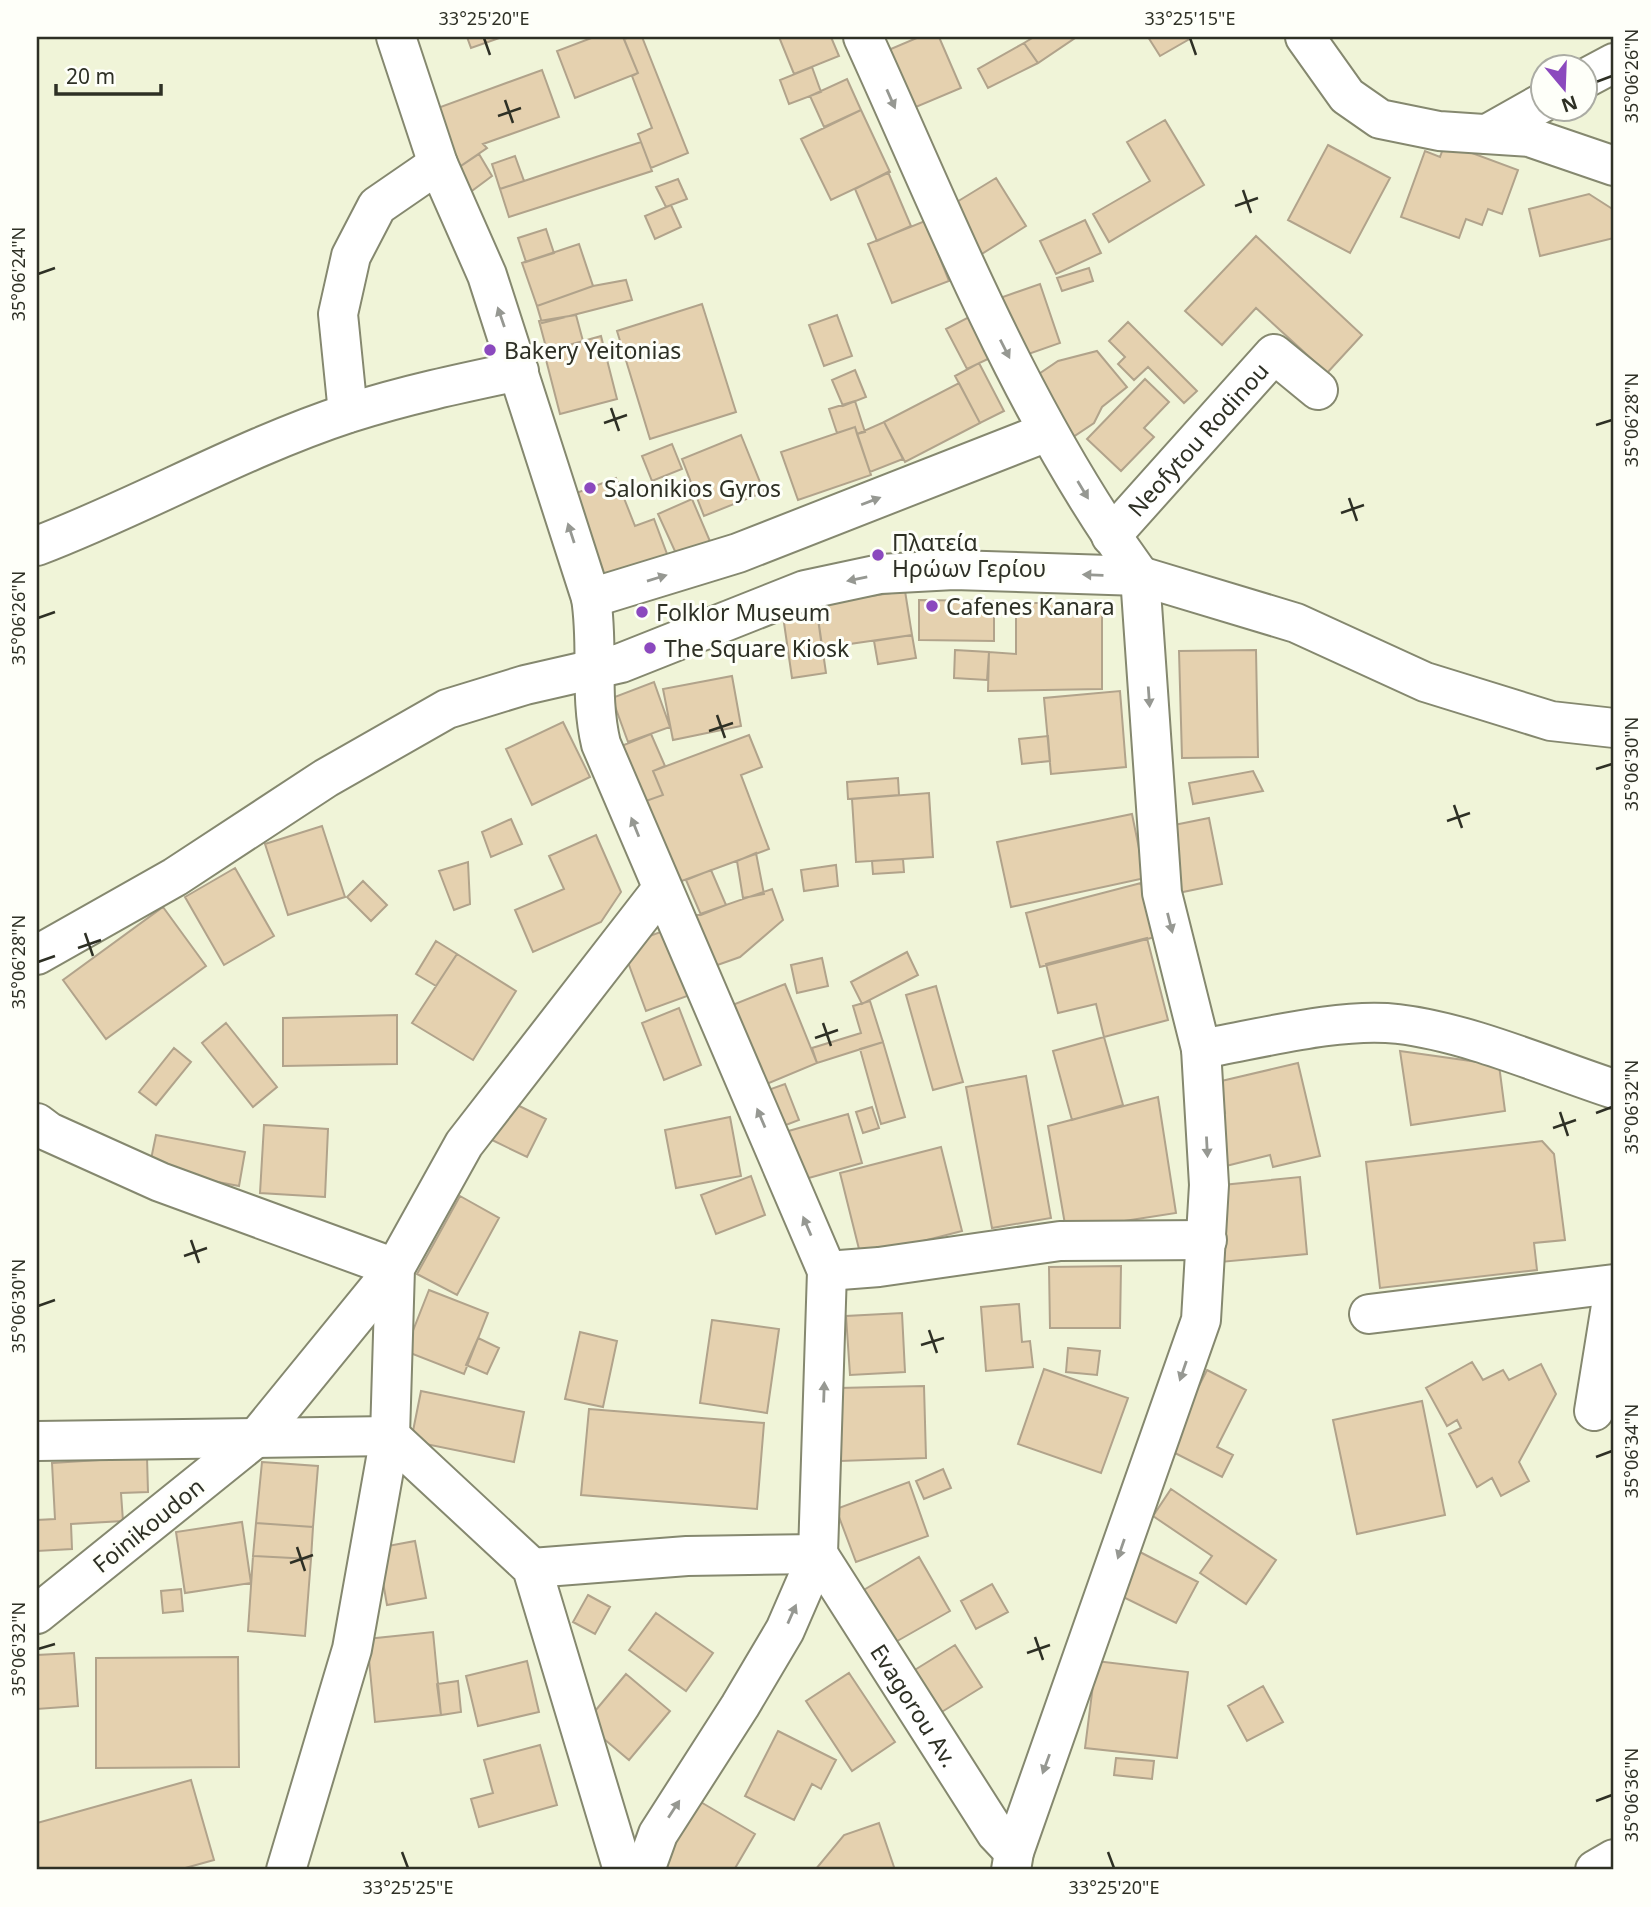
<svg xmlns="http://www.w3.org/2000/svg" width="1651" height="1907" font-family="'Noto Sans',sans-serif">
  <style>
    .building { fill: #e5d1af; stroke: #b1a38b; stroke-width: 2 }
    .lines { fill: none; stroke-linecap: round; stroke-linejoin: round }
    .minor-casing { stroke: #85886f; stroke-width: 42 }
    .secondary-casing { stroke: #85886f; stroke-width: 42 }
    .minor { stroke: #fff; stroke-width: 38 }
    .secondary { stroke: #fff; stroke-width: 38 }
    .oneway { fill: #969892 }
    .ticks { fill: none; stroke: #2e3025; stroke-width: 2.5 }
    .poi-dot { fill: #8b49be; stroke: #fefff9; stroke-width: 2.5 }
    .labels { text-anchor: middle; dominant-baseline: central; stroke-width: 6; stroke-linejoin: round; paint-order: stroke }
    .poi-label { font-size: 23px; fill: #2e3025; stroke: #fefff9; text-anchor: start }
    .street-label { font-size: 23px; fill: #2e3025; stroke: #fefff9 }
    .neatline { fill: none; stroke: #2e3025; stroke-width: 2.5 }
    .ticks-label { font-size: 18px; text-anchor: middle; fill: #2e3025 }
  </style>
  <rect width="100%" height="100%" fill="#f0f4d8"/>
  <!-- building -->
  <path class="building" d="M467,37H502L471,48Z
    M594,37H623L638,73L575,98L557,51Z
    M630,37H642L688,153L651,168L638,134L652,128L632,76L638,73L624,39Z
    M779,37H831L839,56L794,74Z
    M919,37H939L961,88L904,112L879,54Z
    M1034,37H1074L1075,38L1038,63L1024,43Z
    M1148,37H1193L1160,56Z
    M1024,43L1038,63L988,88L978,69Z
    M812,67L821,92L789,104L780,80Z
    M542,70L559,117L483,144L487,148L446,176L424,113Z
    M847,79L861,110L824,127L810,96Z
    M861,110L890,172L831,200L801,139Z
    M1165,120L1204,185L1109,242L1093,214L1150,181L1127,142Z
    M641,142L652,171L509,217L500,189Z
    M1445,143L1518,170L1502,214L1488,209L1482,225L1466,219L1459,238L1401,217L1425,151L1440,157Z
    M1328,145L1390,178L1350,253L1288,220Z
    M479,154L492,176L461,199L446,176Z
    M515,156L524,181L500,189L492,164Z
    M888,172L911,226L877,241L855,189Z
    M996,178L1026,226L977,257L947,208Z
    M678,179L687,199L666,207L656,187Z
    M1589,194L1614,210V238L1540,256L1529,209Z
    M671,205L681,227L655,239L645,216Z
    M1085,220L1101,253L1056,274L1040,241Z
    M925,221L949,281L892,303L868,244Z
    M546,229L554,253L526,262L518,238Z
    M1256,236L1362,335L1327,373L1256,308L1222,345L1185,311Z
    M579,244L593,286L537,306L522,263Z
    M1089,268L1093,281L1062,291L1057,278Z
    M626,280L632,300L542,323L537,306L593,286Z
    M1040,284L1060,343L1017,358L997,299Z
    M702,304L736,412L650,439L617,331Z
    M576,315L583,341L547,351L539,321Z
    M837,315L852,356L824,366L809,325Z
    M969,317L990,358L967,369L946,329Z
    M1128,322L1197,391L1184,403L1148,367L1134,380L1118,364L1125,357L1109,341Z
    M601,336L617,399L560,414L544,352Z
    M1097,351L1127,387L1102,407L1094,423L1070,439L1030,380L1058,361Z
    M979,363L1004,411L980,423L955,376Z
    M855,370L866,397L843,406L832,380Z
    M1145,379L1169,402L1144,428L1154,437L1121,471L1087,439Z
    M959,383L980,423L905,462L884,422Z
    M855,401L865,432L857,434L855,427L837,433L829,409Z
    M884,422L903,459L870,472L857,434Z
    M855,427L871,475L798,500L781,452Z
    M741,435L764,492L704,516L682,459Z
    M672,444L682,469L652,481L642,456Z
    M616,478L635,526L654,519L670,562L606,587L571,495Z
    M692,499L712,546L679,560L658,514Z
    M905,591L912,635L822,648L816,604Z
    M919,600L994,601V641L919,640Z
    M1016,603H1102V689L988,691L989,652L1016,654Z
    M816,604L826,673L792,678L782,609Z
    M912,635L916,658L878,664L874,641Z
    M955,650L989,652L987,680L954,678Z
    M1256,650L1258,757L1182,758L1179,651Z
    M732,676L741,726L673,740L663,689Z
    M654,682L670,727L628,742L612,698Z
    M1120,691L1126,767L1051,774L1044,698Z
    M563,722L590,777L532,805L506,749Z
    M651,734L665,766L653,771L663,795L632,806L609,751Z
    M749,735L762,767L741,775L769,849L668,886L632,806L663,795L653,771Z
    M1048,736L1050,761L1022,764L1019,739Z
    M1253,771L1263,791L1193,804L1189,783Z
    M898,778L899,795L848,799L847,782Z
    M929,793L933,857L856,862L852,799Z
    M1132,814L1145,878L1011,907L997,842Z
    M1209,818L1222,884L1178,893L1164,827Z
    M511,819L522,844L491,857L482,832Z
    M322,826L345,897L288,915L265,844Z
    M596,835L621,892L601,922L533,952L515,910L564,889L549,856Z
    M756,853L764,894L743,898L737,861Z
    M903,859L904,872L873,874L872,861Z
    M468,862L470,904L454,910L439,871Z
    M836,865L838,886L804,891L801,870Z
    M235,868L274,936L224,965L185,897Z
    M711,870L726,905L701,915L686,880Z
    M363,881L387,905L371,921L347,897Z
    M1141,883L1155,937L1040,967L1026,913Z
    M772,889L783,920L740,957L709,968L691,917Z
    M163,907L206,966L106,1039L63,980Z
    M666,930L690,995L646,1011L622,946Z
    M1147,938L1168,1020L1104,1037L1096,1004L1058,1013L1046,964Z
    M436,941L457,954L436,986L416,974Z
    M907,952L918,975L862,1004L851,982Z
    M457,954L516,991L473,1060L412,1023Z
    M822,958L828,986L797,993L791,965Z
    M785,984L817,1063L757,1088L725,1008Z
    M936,986L963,1082L933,1090L906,995Z
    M870,1001L883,1042L817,1063L812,1048L861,1033L853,1006Z
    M679,1008L701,1065L664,1080L642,1023Z
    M397,1015V1064L283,1066V1018Z
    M226,1023L277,1087L253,1107L202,1043Z
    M1104,1037L1123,1105L1072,1120L1053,1051Z
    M883,1042L905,1117L881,1124L860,1049Z
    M174,1048L191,1062L156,1105L139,1092Z
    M1400,1051L1499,1065L1505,1111L1411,1125Z
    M1298,1063L1320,1156L1273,1167L1270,1155L1226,1166L1215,1120L1225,1113L1217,1082Z
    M1026,1076L1051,1218L992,1228L966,1087Z
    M785,1084L799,1120L773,1130L760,1093Z
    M1158,1097L1176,1213L1066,1230L1048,1126Z
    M511,1102L546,1119L527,1157L492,1140Z
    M872,1107L879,1128L863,1133L856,1112Z
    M848,1114L862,1163L791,1183L778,1134Z
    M730,1117L741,1176L676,1188L665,1130Z
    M264,1125L328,1129L325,1197L260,1193Z
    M156,1135L245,1152L239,1186L149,1169Z
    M1542,1141L1554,1154L1565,1240L1534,1243L1537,1270L1380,1288L1366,1162Z
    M941,1147L962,1231L861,1257L840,1173Z
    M751,1176L765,1215L716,1234L701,1195Z
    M1300,1177L1307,1254L1220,1262L1213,1186Z
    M460,1196L499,1218L457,1295L417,1274Z
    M1121,1266L1120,1328H1050L1049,1267Z
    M429,1290L488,1313L464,1374L405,1351Z
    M1019,1304L1022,1342L1030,1341L1033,1367L986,1371L981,1307Z
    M902,1313L905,1372L850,1375L846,1316Z
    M712,1320L779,1329L767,1413L700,1403Z
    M580,1332L617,1341L603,1407L565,1399Z
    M478,1338L499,1348L487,1374L466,1365Z
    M1068,1348L1100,1351L1097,1375L1066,1372Z
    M1472,1362L1483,1380L1503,1370L1509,1380L1541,1364L1556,1394L1519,1462L1529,1481L1501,1496L1492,1478L1477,1487L1449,1434L1461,1428L1457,1420L1447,1426L1426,1388Z
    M1044,1369L1128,1398L1101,1473L1018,1444Z
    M1207,1370L1246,1390L1217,1447L1233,1455L1222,1477L1167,1449Z
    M924,1386L926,1458L840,1461L839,1388Z
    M421,1391L524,1412L514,1462L411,1441Z
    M1422,1401L1445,1515L1357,1534L1333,1420Z
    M589,1409L764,1423L757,1509L581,1495Z
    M147,1457L148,1492L121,1493L123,1521L71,1524L72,1549L37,1551V1520L55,1519L52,1463Z
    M262,1462L318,1466L313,1527L256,1523Z
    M943,1469L951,1488L924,1499L916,1481Z
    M909,1482L928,1536L856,1562L836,1509Z
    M1171,1489L1276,1560L1246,1604L1200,1573L1212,1556L1153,1516Z
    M242,1522L251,1583L185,1593L176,1532Z
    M256,1523L313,1527L311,1559L253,1556Z
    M415,1541L426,1598L387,1605L377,1548Z
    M1138,1551L1198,1582L1176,1623L1117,1594Z
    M253,1556L311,1559L305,1636L248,1631Z
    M919,1557L950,1611L892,1644L862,1591Z
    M992,1584L1008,1612L976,1629L961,1601Z
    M181,1589L183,1611L163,1613L161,1591Z
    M588,1595L610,1607L595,1634L573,1622Z
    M656,1613L713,1653L686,1691L629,1650Z
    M433,1632L441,1715L375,1722L367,1639Z
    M955,1645L982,1687L932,1718L905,1676Z
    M74,1653L78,1706L37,1709V1655Z
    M238,1657L239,1767L96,1768V1658Z
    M527,1661L539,1712L478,1726L466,1676Z
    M1096,1661L1188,1672L1177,1758L1085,1748Z
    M849,1673L895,1742L852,1771L806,1701Z
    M626,1674L670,1711L629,1760L585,1723Z
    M458,1681L461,1712L441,1715L437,1684Z
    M1263,1686L1283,1722L1247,1741L1228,1706Z
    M778,1731L836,1760L821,1789L812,1784L794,1820L745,1796Z
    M540,1745L557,1805L479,1827L471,1799L493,1793L484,1760Z
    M1116,1758L1154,1761L1152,1779L1114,1775Z
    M191,1780L214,1860L178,1870H37V1823Z
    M699,1801L755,1834L734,1870H672L661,1863Z
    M879,1823L895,1870H815L844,1835Z"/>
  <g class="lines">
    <defs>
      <g id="minor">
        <path d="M863,37C947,221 1020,411 1140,576"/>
        <path d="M1305,37L1347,96L1380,119L1439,131L1529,137L1614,166"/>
        <path d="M1584,79L1614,63"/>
        <path d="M1487,134L1542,103"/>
        <path d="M348,413L338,314L351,256L377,206L438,164"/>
        <path id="s1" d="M1111,536L1274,354L1318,390"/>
        <path d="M37,546C142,506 242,448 349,413C405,395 462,383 519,371"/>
        <path d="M591,598L738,553L1047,432"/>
        <path d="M37,955L175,877L326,778L447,709L525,685L621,663L805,590L880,574L954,570L1140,576L1296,623L1425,682L1551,721L1614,728"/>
        <path d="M1201,1049C1259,1039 1341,1017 1398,1024C1467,1032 1547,1067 1614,1089"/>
        <path d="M37,1123L49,1132L160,1182L395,1268L258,1436L37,1614"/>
        <path d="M827,1271L879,1267L1060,1241L1207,1240"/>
        <path d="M1369,1314L1614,1284"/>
        <path d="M1594,1411L1614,1287"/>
        <path d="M37,1441L390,1436L532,1568L623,1870"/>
        <path id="s2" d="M532,1568L687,1556L818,1554L996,1833L1014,1852"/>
        <path d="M286,1870L352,1649L390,1436L395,1268L464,1144L661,890"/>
        <path d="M1011,1870L1014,1852L1201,1320L1209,1185L1201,1049L1162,893L1140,576"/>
        <path d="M1595,1870L1614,1859"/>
      </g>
      <path id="secondary" d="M396,37L438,164L487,275L591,598C599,648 589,694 601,744L827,1271L818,1554L785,1630L740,1706L658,1834L645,1870"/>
    </defs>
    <!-- minor casing -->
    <use href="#minor" class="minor-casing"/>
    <!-- secondary casing -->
    <use href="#secondary" class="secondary-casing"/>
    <!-- minor -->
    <use href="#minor" class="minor"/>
    <!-- secondary -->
    <use href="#secondary" class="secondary"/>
  </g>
  <!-- one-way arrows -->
  <defs><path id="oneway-solid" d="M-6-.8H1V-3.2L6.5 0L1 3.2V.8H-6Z" transform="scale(1.75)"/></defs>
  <g class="oneway">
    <use href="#oneway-solid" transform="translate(891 99) rotate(66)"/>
    <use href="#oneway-solid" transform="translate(501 317) rotate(-109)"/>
    <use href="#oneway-solid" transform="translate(1005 349) rotate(63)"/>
    <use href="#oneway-solid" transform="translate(1083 490) rotate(59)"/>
    <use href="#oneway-solid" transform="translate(871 501) rotate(-21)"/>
    <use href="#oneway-solid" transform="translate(571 533) rotate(-108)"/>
    <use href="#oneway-solid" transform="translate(1093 575) rotate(-178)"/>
    <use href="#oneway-solid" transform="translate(657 578) rotate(-17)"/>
    <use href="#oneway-solid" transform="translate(857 579) rotate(168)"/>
    <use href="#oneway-solid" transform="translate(1149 697) rotate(86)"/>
    <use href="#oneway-solid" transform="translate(635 827) rotate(-112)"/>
    <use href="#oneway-solid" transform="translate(1170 923) rotate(76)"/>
    <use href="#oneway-solid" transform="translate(761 1118) rotate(-113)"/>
    <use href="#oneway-solid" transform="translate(1207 1147) rotate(87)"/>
    <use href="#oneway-solid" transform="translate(807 1226) rotate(-113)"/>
    <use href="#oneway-solid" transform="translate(1183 1371) rotate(109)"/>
    <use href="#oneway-solid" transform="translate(824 1392) rotate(-88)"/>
    <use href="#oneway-solid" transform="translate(1121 1549) rotate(109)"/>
    <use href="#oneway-solid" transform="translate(792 1614) rotate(-66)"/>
    <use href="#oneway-solid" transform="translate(1046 1764) rotate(110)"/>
    <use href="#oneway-solid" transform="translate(674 1809) rotate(-57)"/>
  </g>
  <!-- ticks -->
  <path class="ticks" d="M484,38L490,55M1190,38L1196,55M1596,82L1612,76M505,100L513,123M498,116L521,108M1243,190L1251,213M1235,206L1258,198M38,274L55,268M611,408L619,431M604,423L627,415M1596,425L1612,420M1349,498L1357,521M1341,513L1364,505M38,618L55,612M717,715L725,738M709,731L733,723M1596,769L1612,764M1454,805L1462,828M1447,821L1470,813M85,933L93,956M78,948L101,940M38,962L55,956M823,1023L831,1046M815,1038L838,1030M1560,1112L1568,1136M1596,1113L1612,1107M1553,1128L1576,1120M191,1240L199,1263M184,1256L207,1248M38,1306L55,1300M929,1330L937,1353M921,1345L944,1338M1596,1457L1612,1451M297,1547L305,1571M290,1563L313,1555M1035,1637L1043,1660M38,1649L55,1644M1027,1653L1050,1645M1596,1801L1612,1795M402,1852L408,1868M1108,1852L1114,1868"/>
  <!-- markers -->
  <g class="poi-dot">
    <circle cx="490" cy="350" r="7"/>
    <circle cx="590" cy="488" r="7"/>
    <circle cx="878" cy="555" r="7"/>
    <circle cx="932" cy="606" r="7"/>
    <circle cx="642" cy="612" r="7"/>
    <circle cx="650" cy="648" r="7"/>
  </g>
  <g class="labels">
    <!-- poi labels -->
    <g class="poi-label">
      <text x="504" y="350">Bakery Yeitonias</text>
      <text x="604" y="488">Salonikios Gyros</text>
      <text x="892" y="542">Πλατεία<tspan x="892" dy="26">Ηρώων Γερίου</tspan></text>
      <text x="946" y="606">Cafenes Kanara</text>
      <text x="656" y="612">Folklor Museum</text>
      <text x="664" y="648">The Square Kiosk</text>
    </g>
    <!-- street labels -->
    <g class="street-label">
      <text stroke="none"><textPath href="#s1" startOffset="130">Neofytou Rodinou</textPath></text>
      <text transform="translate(148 1525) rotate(-39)">Foinikoudon</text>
      <text stroke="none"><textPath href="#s2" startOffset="466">Evagorou Av.</textPath></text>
    </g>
  </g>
  <!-- border -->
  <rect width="1651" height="1907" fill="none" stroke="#fefff9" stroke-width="77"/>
  <!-- north arrow -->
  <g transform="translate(1564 88) rotate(161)"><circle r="33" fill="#fefff9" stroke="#abaca4" stroke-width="2"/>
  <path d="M0-5L12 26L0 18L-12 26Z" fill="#8b49be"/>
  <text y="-10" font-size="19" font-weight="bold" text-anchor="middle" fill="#2e3025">N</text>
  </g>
  <!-- scale -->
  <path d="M56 84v10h105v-10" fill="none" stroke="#2e3025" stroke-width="3.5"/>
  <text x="66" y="84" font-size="21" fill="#2e3025" stroke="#fefff9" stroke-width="5" paint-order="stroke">20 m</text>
  <rect x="38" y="38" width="1574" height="1830" class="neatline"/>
  <g class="ticks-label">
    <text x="484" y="25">33°25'20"E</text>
    <text x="1190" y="25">33°25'15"E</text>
    <text transform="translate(1632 76) rotate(-90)" y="6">35°06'26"N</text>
    <text transform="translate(19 274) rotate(-90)" y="6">35°06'24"N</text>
    <text transform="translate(1632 420) rotate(-90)" y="6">35°06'28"N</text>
    <text transform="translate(19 618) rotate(-90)" y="6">35°06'26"N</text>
    <text transform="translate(1632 764) rotate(-90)" y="6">35°06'30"N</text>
    <text transform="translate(19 962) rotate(-90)" y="6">35°06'28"N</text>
    <text transform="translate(1632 1107) rotate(-90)" y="6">35°06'32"N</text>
    <text transform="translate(19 1306) rotate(-90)" y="6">35°06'30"N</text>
    <text transform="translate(1632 1451) rotate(-90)" y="6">35°06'34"N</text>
    <text transform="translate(19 1649) rotate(-90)" y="6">35°06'32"N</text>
    <text transform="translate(1632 1795) rotate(-90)" y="6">35°06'36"N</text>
    <text x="408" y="1894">33°25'25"E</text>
    <text x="1114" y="1894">33°25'20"E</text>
  </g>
</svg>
